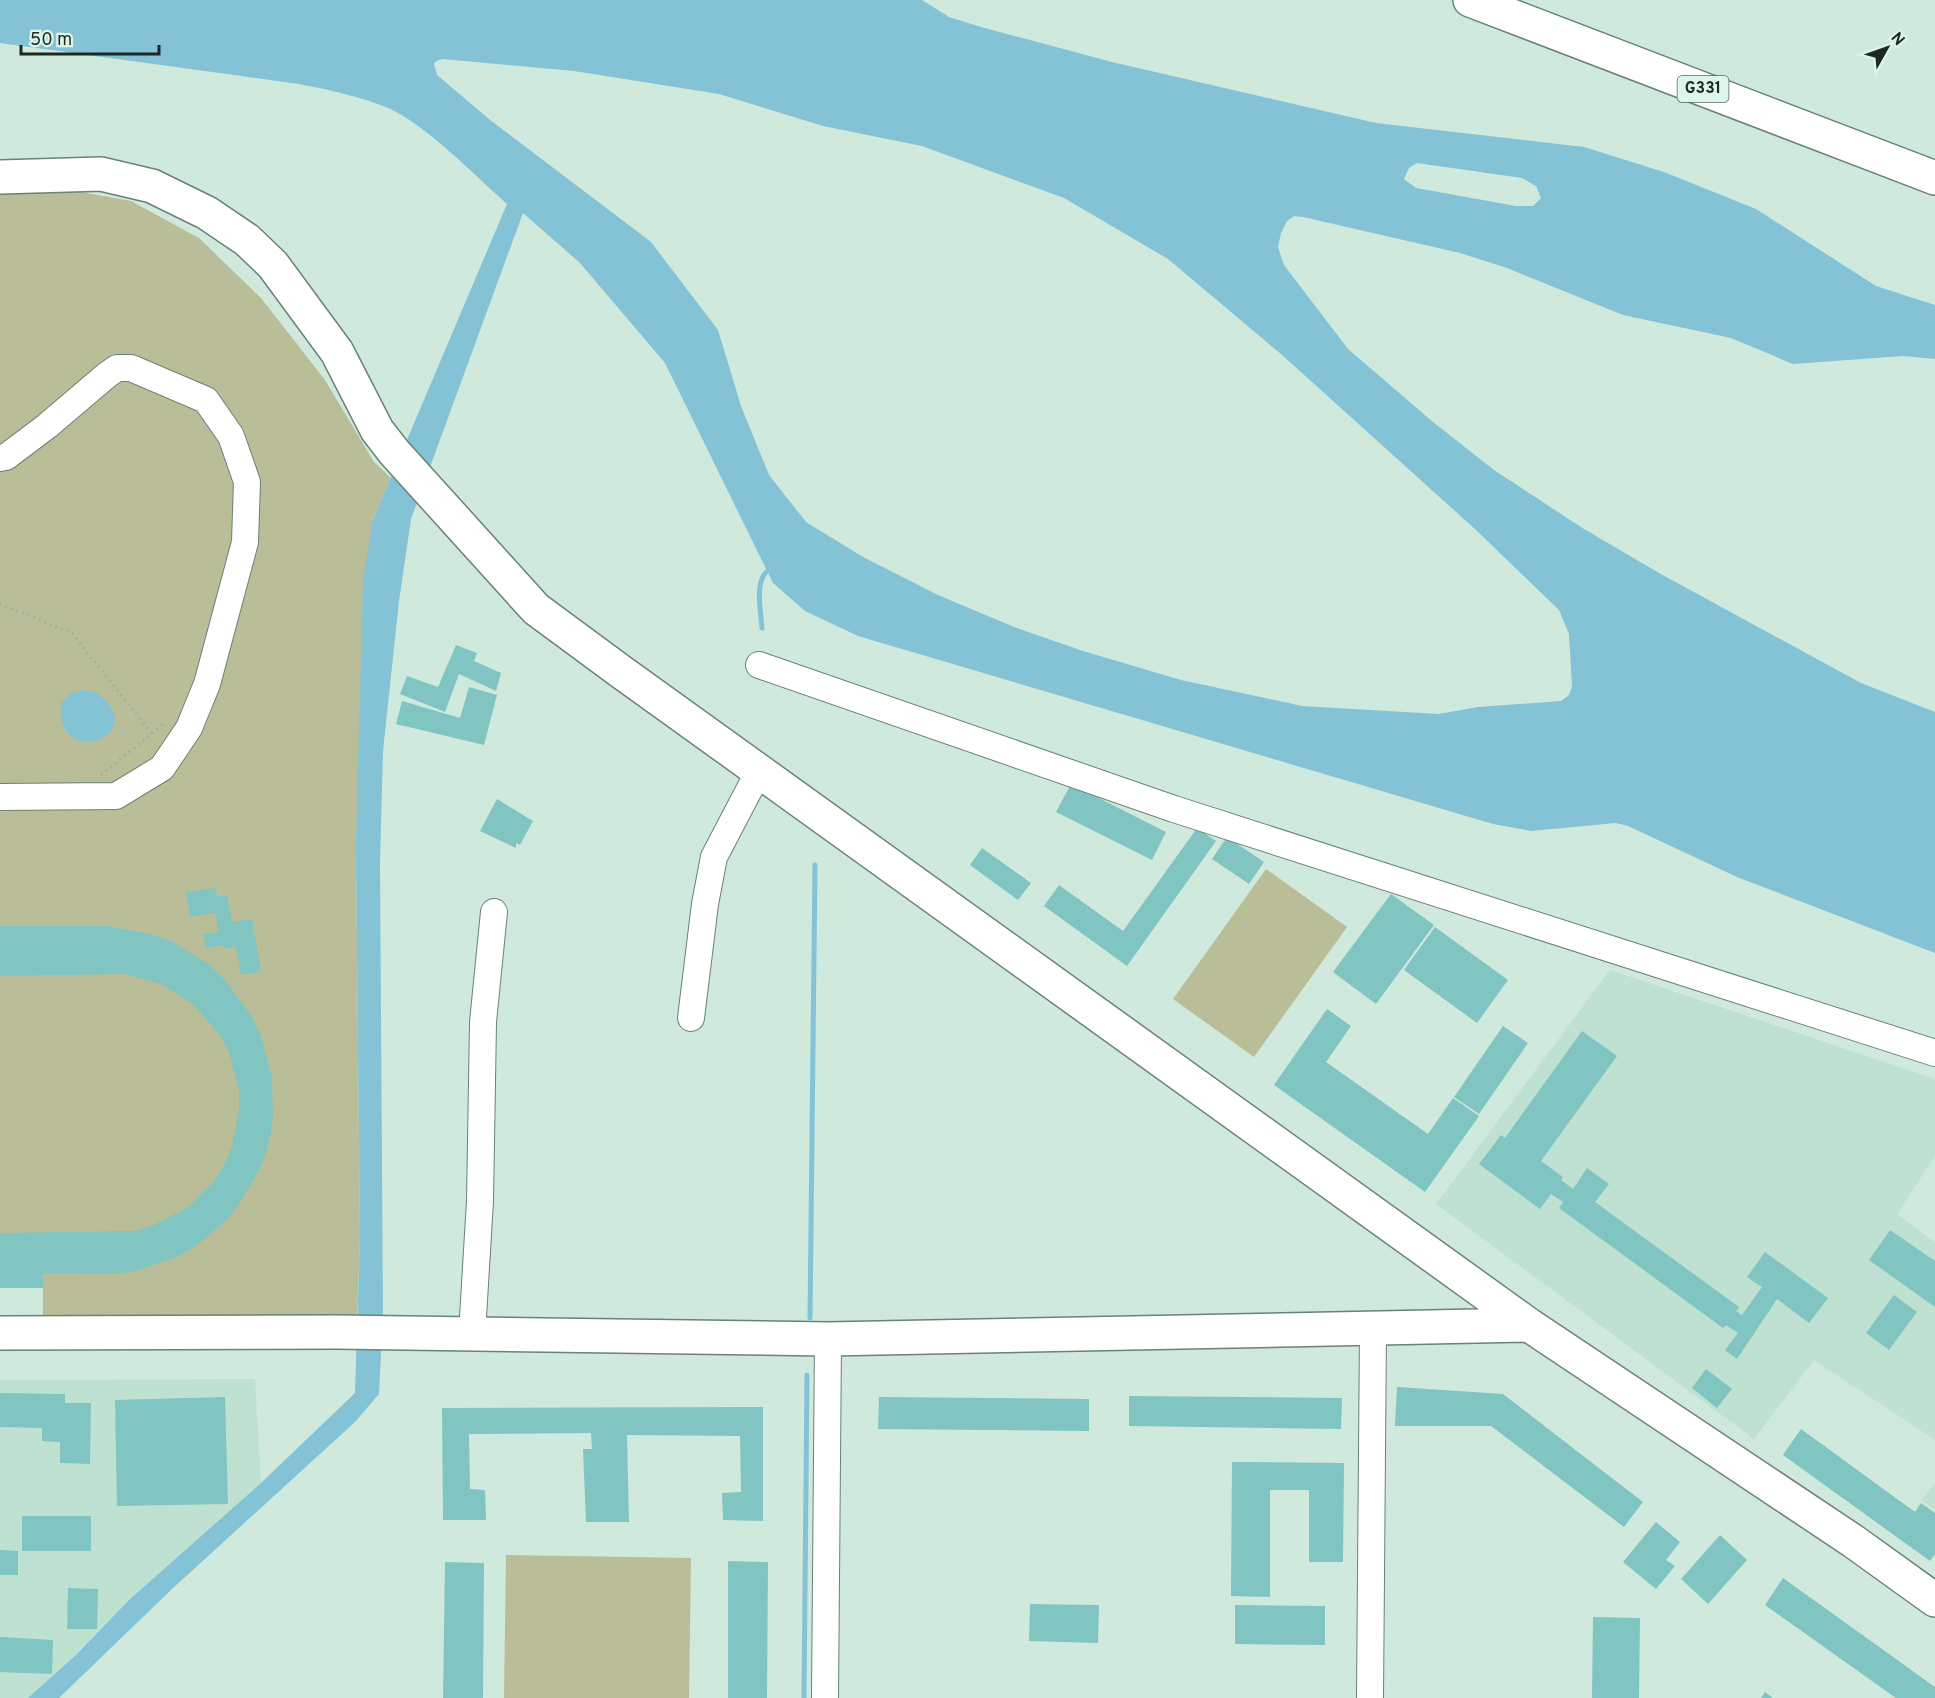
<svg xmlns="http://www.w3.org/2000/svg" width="1935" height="1698" font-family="Overpass,sans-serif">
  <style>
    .built { fill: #bfe1d1 }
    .green { fill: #b9be99 }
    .water { fill: #83c3d5; fill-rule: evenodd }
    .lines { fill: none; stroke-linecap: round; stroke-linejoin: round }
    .stream { stroke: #83c3d5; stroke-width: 5 }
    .building { fill: #80c5c1 }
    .minor-casing { stroke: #6a8277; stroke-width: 28 }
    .major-casing { stroke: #6a8277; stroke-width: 36 }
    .highway-casing { stroke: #6a8277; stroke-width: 36 }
    .path { stroke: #99aea4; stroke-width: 3; stroke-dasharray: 1.5 4.5; stroke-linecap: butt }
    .minor { stroke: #fff; stroke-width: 26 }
    .major { stroke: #fff; stroke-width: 33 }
    .highway { stroke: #fff; stroke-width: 33 }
    .labels { text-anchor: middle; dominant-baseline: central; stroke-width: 4.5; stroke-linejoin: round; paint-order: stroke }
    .shield { fill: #dcf6ea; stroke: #57665f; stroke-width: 1.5 }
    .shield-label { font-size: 16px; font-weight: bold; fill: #1e2823 }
  </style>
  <rect width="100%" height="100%" fill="#cfe9dd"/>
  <!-- built -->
  <path class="built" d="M1610,970L1935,1079V1156L1897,1214L1935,1242V1440L1814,1360L1754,1439L1436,1204Z
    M255,1379L261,1483L129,1600L77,1654L28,1698H0V1380Z
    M1935,1483V1510L1921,1500Z"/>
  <!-- green -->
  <path class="green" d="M59,188L131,201L199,238L261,298L325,380L374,462L391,478L373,520L356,845L360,1237L357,1320L43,1317V1288H0V193Z
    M1266,869L1347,927L1254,1057L1173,999Z
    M506,1555L691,1558L689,1698H504Z"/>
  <!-- water -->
  <path class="water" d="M0,0H922L949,17L981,27L1112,62L1376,123L1584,147L1664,172L1756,209L1876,286L1935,305V359L1903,356L1793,364L1731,338L1623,315L1507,268L1460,253L1303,217L1294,216L1287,221L1281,233L1278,247L1284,265L1348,349L1433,422L1494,470L1584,529L1659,573L1861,683L1935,712V953L1737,877L1628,826L1616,823L1531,831L1493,824L858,636L805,611L773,583L665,363L580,263L523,213L411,519L399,601L383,751L380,863L383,1316L379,1394L355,1422L172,1589L59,1698H28L77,1654L129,1600L261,1483L355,1393L360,1237L356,845L363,580L373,520L507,204C474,175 428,126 388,108C359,96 329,90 299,84L0,43ZM443,59L574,71L719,94L823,126L922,146L1064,198L1168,259L1281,354L1476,530L1559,610L1569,634L1572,686L1569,695L1561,701L1478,707L1439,714L1302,706L1181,680L1083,651L1014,627L938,595L863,557L806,522L769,475L741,406L718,330L651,242L489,119L437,75L434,64L436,61ZM1417,163L1522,178L1536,186L1541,198L1533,206H1516L1416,188L1404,179L1409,168Z
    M82,690C93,691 98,693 106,701C142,739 55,768 61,703L70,694Z"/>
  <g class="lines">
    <!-- stream -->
    <path class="stream" d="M762,628C761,612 753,576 771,569
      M810,1318L815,865
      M804,1698L807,1375"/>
  </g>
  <!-- building -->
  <path class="building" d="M456,645L477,653L474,661L501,673L496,691L459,674L445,712L400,694L407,676L438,687Z
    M469,687L497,695L484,745L396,724L402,701L460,718Z
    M1071,784L1166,832L1152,860L1056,812Z
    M497,799L533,821L520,845L516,843V848L480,831Z
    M1197,828L1216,841L1127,966L1044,906L1059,885L1123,931Z
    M1227,837L1264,862L1249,884L1212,859Z
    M982,848L1031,883L1018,900L970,865Z
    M216,888L217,897L227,895L232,922L252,919L261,971L241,975L236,947L225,949L224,945L206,948L203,934L219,932L215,913L190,917L186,892Z
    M1391,894L1434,925L1376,1004L1333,972Z
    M0,926H107L150,934L171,941L208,964L224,979L250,1014L260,1033L272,1076L273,1119L269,1141L263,1162L242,1200L229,1218L196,1246L177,1257L136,1271L114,1274L43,1273V1288H0V1233L134,1231L152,1226L187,1208L214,1181L224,1165L232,1147L239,1109V1089L229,1052L220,1035L194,1005L161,984L124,974L0,976Z
    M1435,927L1508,980L1477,1023L1404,970Z
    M1327,1009L1351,1026L1326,1062L1428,1134L1453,1098L1479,1116L1425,1192L1274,1085Z
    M1503,1026L1528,1043L1479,1114L1454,1097Z
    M1582,1031L1617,1056L1541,1161L1563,1177L1561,1180L1573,1189L1587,1168L1609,1184L1595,1202L1739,1307L1736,1311L1742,1315L1762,1287L1747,1277L1765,1252L1828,1298L1809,1323L1777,1299L1737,1359L1725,1350L1738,1333L1726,1325L1723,1328L1559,1208L1563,1202L1551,1194L1540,1209L1479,1164L1501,1135L1505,1138Z
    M1890,1230L1935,1261V1307L1869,1260Z
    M1894,1295L1917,1312L1889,1350L1866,1333Z
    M1706,1369L1732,1389L1717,1408L1692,1388Z
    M1397,1387L1503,1394L1643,1502L1624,1527L1491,1426H1395Z
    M0,1393L65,1394V1403H91L90,1464L60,1463V1442L42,1441V1428L0,1427Z
    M1129,1396L1342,1398L1341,1429L1129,1426Z
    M225,1397L228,1504L117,1506L115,1400Z
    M879,1397L1089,1399V1431L878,1429Z
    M763,1407V1521L723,1520L722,1493L741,1492L740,1436L627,1435L629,1522H586L583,1449H592L591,1433L469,1434L470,1489L485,1490L486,1520H443L442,1408Z
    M1801,1429L1915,1512L1921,1503L1935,1513V1554L1930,1561L1783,1455Z
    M1232,1462L1344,1463L1343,1562H1309V1490H1270V1597L1231,1596Z
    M22,1516H91V1551H22Z
    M1656,1522L1680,1542L1666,1560L1675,1566L1656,1589L1623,1562Z
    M1720,1535L1747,1560L1708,1604L1681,1579Z
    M0,1550L18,1551V1575H0Z
    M728,1561L768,1562L767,1698H728Z
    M445,1562L484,1563L483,1698H443Z
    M1783,1578L1935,1687V1698H1896L1765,1605Z
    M68,1588L98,1589L97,1629H67Z
    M1030,1604L1099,1605L1098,1643L1029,1641Z
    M1235,1605L1325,1606V1645L1235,1644Z
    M1593,1617L1640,1618L1639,1698H1592Z
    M0,1637L53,1640L52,1674L0,1672Z
    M1765,1692L1773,1698H1761Z"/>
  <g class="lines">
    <defs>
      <path id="minor" d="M0,458L6,457L47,426L107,375L117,368H131L206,400L231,436L247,482L245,542L207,684L189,728L162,768L116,796L0,797
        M759,665L1174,809L1935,1053
        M691,1018L705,904L714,857L759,771
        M472,1334L480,1201L483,1022L494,912
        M825,1698L828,1339
        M1370,1698L1373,1328"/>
      <path id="major" d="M0,177L101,174L152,186L207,213L247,240L273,265L337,352L377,430L394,452L536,609L620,671L1529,1325L1853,1541L1935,1600
        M0,1333L337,1332L828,1339L1529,1325"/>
      <path id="highway" d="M1470,0L1935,178"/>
    </defs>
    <!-- minor casing -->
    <use href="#minor" class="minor-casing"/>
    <!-- major casing -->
    <use href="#major" class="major-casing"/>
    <!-- highway casing -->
    <use href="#highway" class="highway-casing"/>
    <!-- path -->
    <path class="path" d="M0,604L72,633L152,734
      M101,775L166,722"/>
    <!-- minor -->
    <use href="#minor" class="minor"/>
    <!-- major -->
    <use href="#major" class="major"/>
    <!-- highway -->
    <use href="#highway" class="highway"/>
  </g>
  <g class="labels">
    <!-- shield labels -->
    <rect class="shield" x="1677.5" y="76" width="51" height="26" rx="4.5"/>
    <g class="shield-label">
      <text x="1703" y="89">G331</text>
    </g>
  </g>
  <!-- north arrow -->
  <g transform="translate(1887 48) rotate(50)" stroke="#dcf6ea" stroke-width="4.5" paint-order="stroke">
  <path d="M0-4.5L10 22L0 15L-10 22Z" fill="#1e2823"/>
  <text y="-9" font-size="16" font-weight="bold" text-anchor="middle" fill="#1e2823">N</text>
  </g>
  <!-- scale -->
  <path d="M21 45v9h138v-9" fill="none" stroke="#1e2823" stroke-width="3"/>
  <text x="30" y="45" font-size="18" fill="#1e2823" stroke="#dcf6ea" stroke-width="4.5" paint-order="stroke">50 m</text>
</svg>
